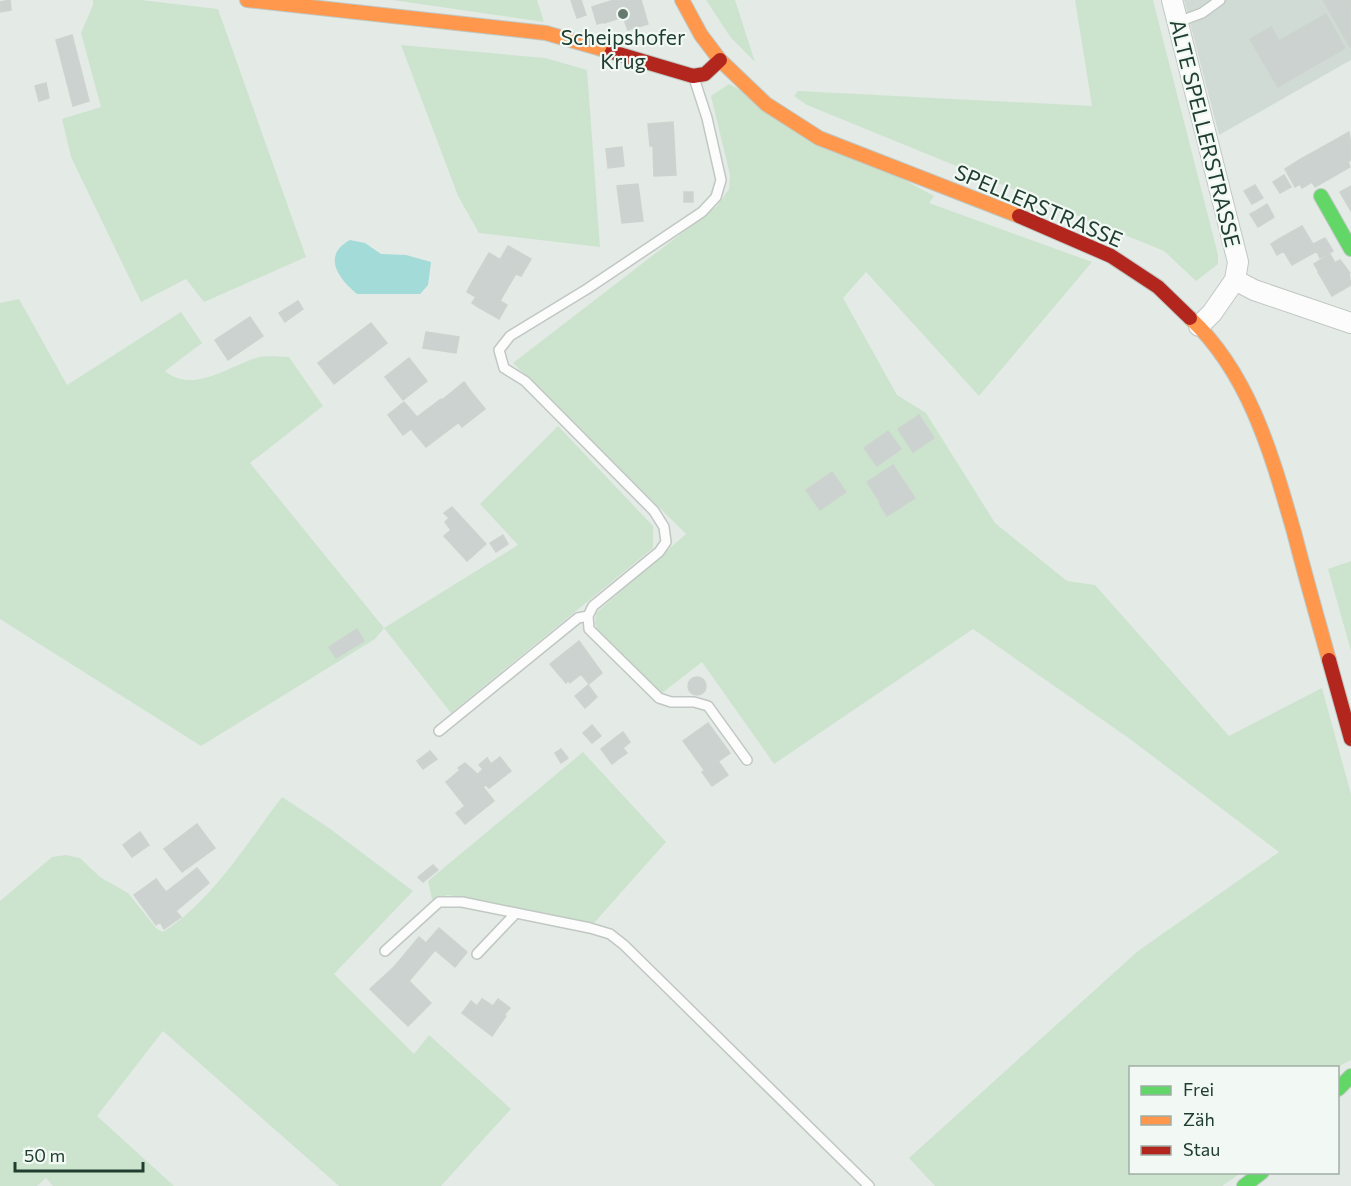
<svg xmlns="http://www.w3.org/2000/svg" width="1351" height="1186" font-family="Commissioner,sans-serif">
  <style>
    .built { fill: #d1dbd5 }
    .green { fill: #cce4ce }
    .water { fill: #a2dbd8 }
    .building { fill: #ccd2cf; stroke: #cdd3cf; stroke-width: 1.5 }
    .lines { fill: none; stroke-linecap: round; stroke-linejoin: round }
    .lane-casing { stroke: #c1c7c3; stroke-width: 12 }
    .street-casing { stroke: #c1c7c3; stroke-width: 22 }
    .fast-casing { stroke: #bfc8c3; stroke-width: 16 }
    .slow-casing { stroke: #bfc8c3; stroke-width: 16 }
    .jam-casing { stroke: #bfc8c3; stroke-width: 16 }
    .lane { stroke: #fbfcfb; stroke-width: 9 }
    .street { stroke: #fbfcfb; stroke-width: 20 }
    .fast { stroke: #63d668; stroke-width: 14 }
    .slow { stroke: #ff974d; stroke-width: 14 }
    .jam { stroke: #b3261e; stroke-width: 14 }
    .poi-dot { fill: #657a70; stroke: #f2f9f4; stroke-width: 2 }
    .labels { text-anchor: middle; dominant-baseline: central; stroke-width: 4.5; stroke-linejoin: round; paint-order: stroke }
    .poi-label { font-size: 21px; fill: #203e30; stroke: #f2f9f4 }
    .street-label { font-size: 21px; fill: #203e30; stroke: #f2f9f4 }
  </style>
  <rect width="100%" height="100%" fill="#e4eae6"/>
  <!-- built -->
  <path class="built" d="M1184,0H1351V60L1219,135Z"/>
  <!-- green -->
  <path class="green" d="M93,0H141L218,9L306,257L204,302L186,279L141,302L71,157L62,119L101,107L81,33L93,5Z
    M392,0H537L544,22Z
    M706,0H735L755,62L731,38Z
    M1075,0H1153L1218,255V264L1196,281L1164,251L807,105L794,96L798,91L1092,106Z
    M401,45L545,58L587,70L600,247L479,233L458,196Z
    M729,84L934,196L929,203L1092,262L979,396L866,272L843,298L897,395L926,413L995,523L1067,581L1095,585L1229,736L1322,688L1351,794V1060L1341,1065L1338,1069V1068H1130V1172L1241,1173L1222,1186H935L909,1158L1138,951L1279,852L1130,739L973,629L774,764L702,662L662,693L598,633L595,623L596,613L686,534L513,363L717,206L729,189L730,175L711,96Z
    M19,299L67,385L181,312L202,343L165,371C193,394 227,367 256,358C266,355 278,357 289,357L323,406L250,463L384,628L518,545L480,504L558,426L653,526V548L451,713L384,628L375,639L201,746L0,619V303Z
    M1351,561V651L1328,569Z
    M583,752L666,842L594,923L448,895L432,899L428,881Z
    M282,797L329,828L413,891L334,974L414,1054L429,1035L511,1109L441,1186H339L163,1031L97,1116L174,1186H53L46,1178L37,1186H0V901L52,857L66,855L80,858L100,877L128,893L157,929L163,932C212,901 247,843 282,797Z"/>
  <!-- water -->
  <path class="water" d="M350,240L365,243L381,254L406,255L431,262L428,285L420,294H357C339,279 321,256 350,240Z"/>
  <!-- building -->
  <path class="building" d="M10,0L11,10L0,12V2Z
    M571,0H581L586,15L577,18Z
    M614,0H641L648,24L628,30L623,17L604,23L598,5Z
    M1323,0H1351V47H1350Z
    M598,5L604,22L597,24L592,7Z
    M1326,14L1345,48L1278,87L1258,53Z
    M1271,27L1279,41L1258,53L1250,39Z
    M72,35L89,101L73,106L56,40Z
    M46,83L49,98L39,101L35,86Z
    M673,122L676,175L654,176L653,146H650L648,124Z
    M1349,132L1351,146L1348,140L1338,145L1335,140Z
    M1335,140L1338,145L1348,140L1351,146V160L1348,162L1350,167L1315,187L1312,182L1302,188L1293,171L1302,166L1299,160Z
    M622,147L624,166L608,168L606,149Z
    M1299,160L1302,166L1293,171L1300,184L1295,187L1285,169Z
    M1284,175L1291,187L1280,193L1273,182Z
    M638,184L643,221L622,223L617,186Z
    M1255,185L1263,198L1252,204L1244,191Z
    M1351,186V211L1340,192Z
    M684,192H693V202H684Z
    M1267,204L1274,217L1263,224L1256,211Z
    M1256,211L1263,224L1258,227L1250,214Z
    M1302,226L1317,251L1292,265L1277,240Z
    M1325,238L1333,251L1320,258L1313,244Z
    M1277,240L1284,251L1277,255L1271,244Z
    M508,246L531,259L521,276L516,274L518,270L500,260Z
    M489,253L518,270L500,301L471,284Z
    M1330,254L1335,263L1319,272L1314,264Z
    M1340,260L1350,273L1349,274L1351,285L1332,296L1318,272Z
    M471,284L486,293L478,307L472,303L476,297L467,292Z
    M486,293L507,305L499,319L478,307Z
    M298,301L303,309L285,322L279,313Z
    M250,317L263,336L228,360L215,340Z
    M371,323L387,343L334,384L318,363Z
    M426,332L459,337L456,353L423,348Z
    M409,358L427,381L403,400L385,377Z
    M464,382L472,393L450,410L442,400Z
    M472,393L485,409L462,427L449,410Z
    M441,399L459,422L426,447L411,429L403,435L388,415L404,402L417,417Z
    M919,415L934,438L913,452L898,429Z
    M888,431L901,449L877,466L864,448Z
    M893,465L915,498L887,516L879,503L891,495L878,475Z
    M832,472L846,492L820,510L806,490Z
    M878,475L891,495L880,502L867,482Z
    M452,507L486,544L467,561L444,536L451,530L445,522L449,518L444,513Z
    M503,535L508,544L496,552L490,543Z
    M357,629L364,641L336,658L329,647Z
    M579,641L602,673L589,684L581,674L570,683L568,680L566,683L550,664Z
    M688 686a9 9 0 1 1 18 0a9 9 0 1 1-18 0Z
    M588,685L597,697L585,708L575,696Z
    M708,723L730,753L705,771L683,741Z
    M592,725L601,736L592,743L583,733Z
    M623,732L630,742L623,748L615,738Z
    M615,738L627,753L617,760L606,745Z
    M606,745L617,760L612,764L601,749Z
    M561,749L568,758L561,763L555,753Z
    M430,751L437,759L423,769L417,761Z
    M500,757L511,771L489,788L486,785L483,787L475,777L483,769L479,765L487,758L491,764Z
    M718,761L728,775L712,786L702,772Z
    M465,763L473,770L478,775L475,777L494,801L465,824L456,813L465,806L446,782L460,770L458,768Z
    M197,824L215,848L182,872L164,849Z
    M140,832L149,845L132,857L123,845Z
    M433,865L438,870L423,882L418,877Z
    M197,868L209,883L195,895L183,879Z
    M156,879L166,892L183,879L195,895L176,911L181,917L164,929L160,922L156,925L134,895Z
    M439,928L467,952L455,967L435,950L409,981L431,1003L408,1026L370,989L394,967L419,937L426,943Z
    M482,999L493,1006L498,999L510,1008L504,1015L506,1016L492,1036L462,1013L471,1001L477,1006Z"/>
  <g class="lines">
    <defs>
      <path id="lane" d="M1178,22L1202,13L1220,0
        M694,78L707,118L721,180L716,197L702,212L587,289L510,336L499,350L504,368L525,381L654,511L664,527L666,542L659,552L593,606L588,616L589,629L659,698L671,702H694L708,706L747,760
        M439,731L578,618L588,616
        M385,951L439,902H462L590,928L610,934L624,945L869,1186
        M477,954L516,913"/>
      <path id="street" d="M1172,0L1238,262L1235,280L1212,313L1199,326
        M1235,280L1254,290L1351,323"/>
      <path id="fast" d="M1321,196L1351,249
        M1338,1089L1351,1076
        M1244,1186L1262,1172"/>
      <path id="slow" d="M247,0L546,33L612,52
        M682,0L701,35L720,60L766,104L819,138L1019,216
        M1190,318C1250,374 1272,456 1294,532C1305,575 1317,617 1329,660"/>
      <path id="jam" d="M612,52L693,76L705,74L720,60
        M1019,216L1111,256L1158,287L1190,318
        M1329,660L1351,739"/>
    </defs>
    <!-- lane casing -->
    <use href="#lane" class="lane-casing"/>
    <!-- street casing -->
    <use href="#street" class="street-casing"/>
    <!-- fast casing -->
    <use href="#fast" class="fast-casing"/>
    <!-- slow casing -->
    <use href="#slow" class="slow-casing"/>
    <!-- jam casing -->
    <use href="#jam" class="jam-casing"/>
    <!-- lane -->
    <use href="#lane" class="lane"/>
    <!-- street -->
    <use href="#street" class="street"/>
    <!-- fast -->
    <use href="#fast" class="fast"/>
    <!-- slow -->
    <use href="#slow" class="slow"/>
    <!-- jam -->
    <use href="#jam" class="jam"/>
  </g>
  <!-- markers -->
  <circle class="poi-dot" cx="623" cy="14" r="6"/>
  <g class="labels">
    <!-- poi labels -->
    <g class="poi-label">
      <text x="623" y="36">Scheipshofer<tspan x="623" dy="24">Krug</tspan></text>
    </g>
    <!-- street labels -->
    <g class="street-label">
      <text transform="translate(1206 133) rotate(76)">ALTE SPELLERSTRASSE</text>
      <text transform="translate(1039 205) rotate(23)">SPELLERSTRASSE</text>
    </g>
  </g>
  <!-- legend -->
  <rect x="1129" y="1066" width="210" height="108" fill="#f2f9f4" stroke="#9eaea6" stroke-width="1.5"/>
  <rect x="1141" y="1086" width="30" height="9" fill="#63d668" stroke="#9eaea6" stroke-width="1.5"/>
  <text x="1183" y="1096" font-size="18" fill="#203e30">Frei</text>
  <rect x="1141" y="1116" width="30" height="9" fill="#ff974d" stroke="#9eaea6" stroke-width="1.5"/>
  <text x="1183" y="1126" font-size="18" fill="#203e30">Zäh</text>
  <rect x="1141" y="1146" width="30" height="9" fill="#b3261e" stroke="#9eaea6" stroke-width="1.5"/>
  <text x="1183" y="1156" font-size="18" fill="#203e30">Stau</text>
  <!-- scale -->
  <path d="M15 1162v9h128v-9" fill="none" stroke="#203e30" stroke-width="3"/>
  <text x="24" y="1162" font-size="18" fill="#203e30" stroke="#f2f9f4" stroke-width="4.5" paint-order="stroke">50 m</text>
</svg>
